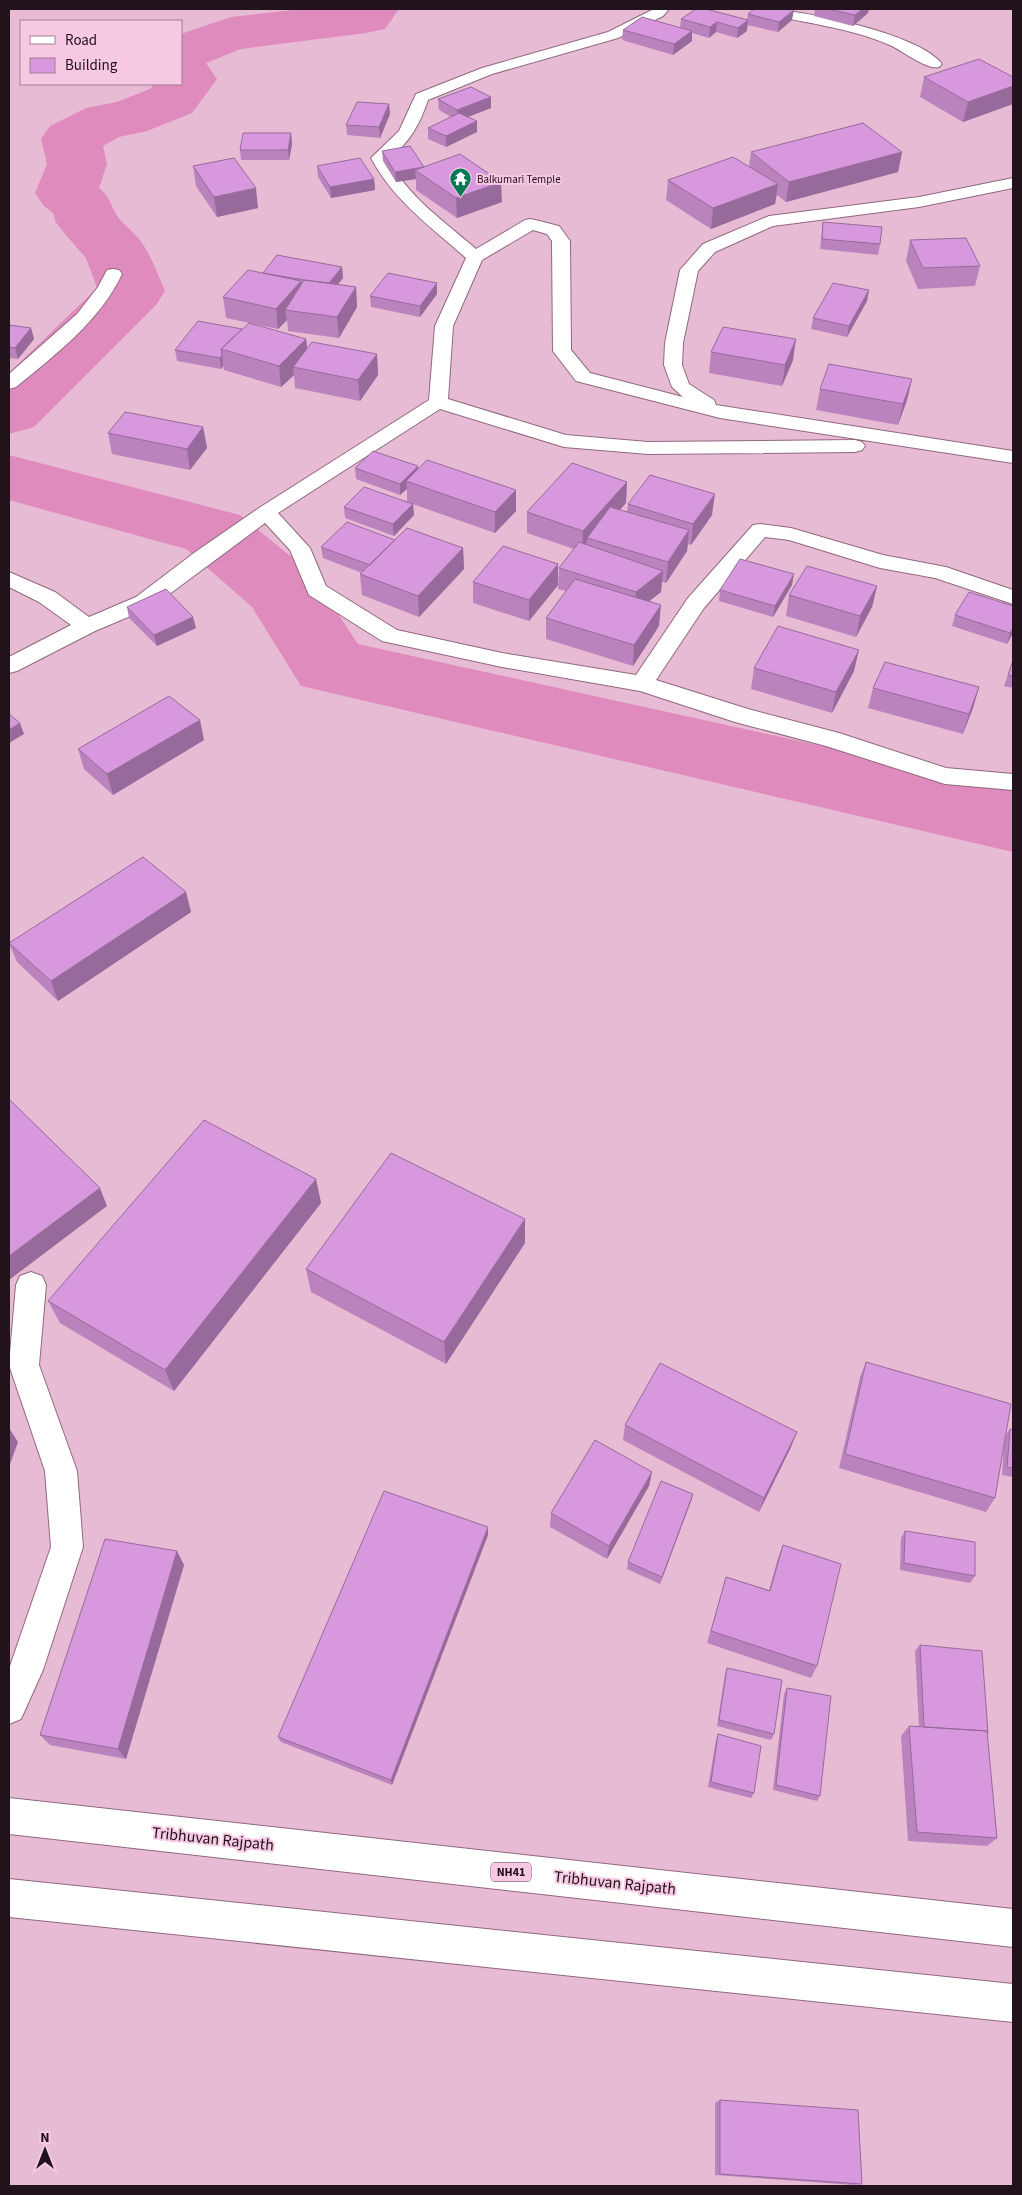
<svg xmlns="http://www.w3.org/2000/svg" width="1022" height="2195" font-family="'Source Sans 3',sans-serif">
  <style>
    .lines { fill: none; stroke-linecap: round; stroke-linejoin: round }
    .river { fill: #e08bbd; fill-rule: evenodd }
    .minor-casing { stroke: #91687f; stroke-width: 2 }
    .trunk-casing { stroke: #91687f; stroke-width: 2 }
    .minor { fill: #fff; fill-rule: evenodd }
    .trunk { fill: #fff; fill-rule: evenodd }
    .wall { fill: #ba83be }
    .shaded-wall { fill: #976a9b }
    .building { fill: #d898dd; stroke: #976a9b }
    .labels { text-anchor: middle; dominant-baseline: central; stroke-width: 4; stroke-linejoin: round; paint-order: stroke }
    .far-poi-label { font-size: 11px; fill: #22121b; stroke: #f6c8e1; text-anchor: start }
    .shield { fill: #f6c8e1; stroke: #624956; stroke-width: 1 }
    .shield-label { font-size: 12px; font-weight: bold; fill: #22121b }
    .near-street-label { font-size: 16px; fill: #22121b; stroke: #f6c8e1 }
  </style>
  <rect width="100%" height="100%" fill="#e8bbd4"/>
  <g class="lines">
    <!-- river -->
    <path class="river" d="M301,9H399L385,29L366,33L241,49L206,63L217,79L192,113L147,131L119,137L103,146L107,164L99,188C111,198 110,205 118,217C124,225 133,231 139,239C151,254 157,273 165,291L156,305L34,427L9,434V373L97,288L86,258L65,234L55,221L54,214L44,206L35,193L47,164L41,139L50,126L86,108L117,102L150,89L154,84H181V34L231,17Z
      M9,455L240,515L310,572L358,644L1013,788V852L301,686L252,607L186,549L9,500Z"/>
    <defs>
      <path id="minor" d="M654,9H669L663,16L618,38L492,74L428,100C420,124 409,144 388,159C409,198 444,221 476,249L525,220L531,219L559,226L570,241L571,350L590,373L683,397L672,387L664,365L665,343L680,270L703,244L769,216L919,197L1013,178V188L919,207L773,226L715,252L698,271L683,343L682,365L689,384L714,400L716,405L1013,451V463L720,418L576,381L553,351L552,241L547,234L533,230L482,260L453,326L448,399L566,435L648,442L855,440L862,442L865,446L862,450L855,452L648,454L564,447L440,409L278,513L310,548L326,586L397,630L502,653L636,675L688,598L753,525L760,524L791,528L883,555L946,567L1013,590V604L935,578L880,568L789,540L765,537L704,608L656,680L748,709L839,733L946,768L1013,774V790L945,784L826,746L735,722L640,691L502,667L382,641L309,595L290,550L265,523L152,607L95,631L17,671L9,673V657L71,625L39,602L9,587V572L55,592L89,617L136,597L194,553L259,508L429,400L435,326L466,258C430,226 394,201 371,158L399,131L416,94L482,68L608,32Z
        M756,9C793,7 920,33 942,64L939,67C927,70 904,52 892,46C850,27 802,23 758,12Z
        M113,269L119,270L122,274C100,321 55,355 16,387L9,389V374L77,314L98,287L107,270Z
        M31,1272L42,1276L46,1285L39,1365L77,1471L83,1547L43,1670L21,1719L9,1724V1669L51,1547L45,1471L9,1365L16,1285L20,1276Z"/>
      <path id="trunk" d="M9,1798L1013,1909V1947L9,1834Z
        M9,1879L1013,1984V2022L9,1917Z"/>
    </defs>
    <!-- minor casing -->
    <use href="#minor" class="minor-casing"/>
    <!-- trunk casing -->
    <use href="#trunk" class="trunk-casing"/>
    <!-- minor -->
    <use href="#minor" class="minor"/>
    <!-- trunk -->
    <use href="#trunk" class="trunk"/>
  </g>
  <!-- wall -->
  <path class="wall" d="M815,9H869L868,13L853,26L814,16Z
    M748,14L792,20L778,32L747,25V31L737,38L716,32L709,38L692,33V41L673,55L622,40L623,30L680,28L681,19L747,20Z
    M924,77H1013V104L963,122L920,97Z
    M491,97V108L467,117L477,132L446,147L428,139V128L451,117L439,110L438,99Z
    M389,104L390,114L380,138L347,135L346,125Z
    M291,133L292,144L289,160H241L240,150Z
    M382,151L424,167L502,202L457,218L416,190V179L396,182L383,161Z
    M751,152H902L898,172L786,202L777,195L775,204L711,229L666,200L668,180L749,167Z
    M193,166L258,208L217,217L196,186Z
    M317,166L374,179L375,190L331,198L318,177Z
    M823,222L880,244L878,255L820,249Z
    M910,240L980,266L975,286L918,289L906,261Z
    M342,267L343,278L338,284L356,287L357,307L339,338L288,331L287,320L278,329L226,318L223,297L263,273Z
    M869,290L867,301L847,337L811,329L813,318Z
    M437,294L420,317L371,307L370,296Z
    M9,325L31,328L34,339L18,359L9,358Z
    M242,329L306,339L307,348L377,354L378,375L360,401L295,388L294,375L281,387L224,370L223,366L221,369L177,361L175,350Z
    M711,352L793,360L782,386L709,373Z
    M912,379L907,400L898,425L816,410L820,389Z
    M203,427L207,448L190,470L112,454L108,433Z
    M355,468L418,469L516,511L495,533L407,502V489L400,495L356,479Z
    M627,482L626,503L620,510L627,512L628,504L712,515L691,545L688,544L687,551L666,583L662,582L661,592L649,601L659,626L633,666L546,639V618L566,591L558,589L559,568L574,549L527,533V512Z
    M413,504L414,515L394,536L345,518L344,507Z
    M395,540L463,548L464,569L419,617L362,595L360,574L362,573L323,558L321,547Z
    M558,564V585L529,621L473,603V582Z
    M792,585L773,617L719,601L720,590Z
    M877,586L872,607L856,637L786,616L789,595Z
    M1013,606V633L1007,644L952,626L955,615Z
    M127,607L196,628L157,646L129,618Z
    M1013,660V688L1004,686Z
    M754,668L854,671L832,713L751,689Z
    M979,687L973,708L963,734L868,708L873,688Z
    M204,740L113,795L84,769L78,749Z
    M186,892L191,912L58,1001L17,962L9,943Z
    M316,1179L321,1203L174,1391L60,1323L48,1301Z
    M525,1219V1243L446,1364L311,1292L306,1269Z
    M866,1362L1005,1436L1010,1429L1013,1430V1477L1002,1475L1004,1442L995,1498L986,1512L839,1468L860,1377Z
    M625,1425L791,1447L759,1512L623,1440Z
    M652,1472L649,1486L607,1559L550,1527L551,1513Z
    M693,1494L691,1501L660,1584L627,1569L628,1562Z
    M905,1531L975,1576L970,1583L900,1570L901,1538Z
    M488,1535L392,1785L281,1742L278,1737Z
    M783,1545L817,1666L811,1678L707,1643L726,1577L769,1590L778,1558Z
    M184,1565L126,1759L50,1745L40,1735Z
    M920,1645L988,1733L987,1734L997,1838L987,1846L908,1841L901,1736L909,1726H919L915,1651Z
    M727,1668L774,1734L771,1740L717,1726L725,1674Z
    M787,1688L820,1796L817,1801L773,1790L784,1694Z
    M718,1734L754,1793L751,1798L708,1787L716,1740Z
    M720,2100L862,2184L854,2185L715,2175V2103Z"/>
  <!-- shaded-wall -->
  <path class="shaded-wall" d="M863,9H869L868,13L853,26L855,15Z
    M794,10L792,20L778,32L779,22Z
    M748,20L747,31L737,38L738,28Z
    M717,22L716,32L709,38L710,27Z
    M692,31V41L673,55L674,44Z
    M1013,86V104L963,122L968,102Z
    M491,97V108L458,121L457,110Z
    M389,104L390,114L380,138L379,127Z
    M477,121V132L446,147V136Z
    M291,133L292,144L289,160L288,150Z
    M902,152L898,172L786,202L789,182Z
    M424,167L415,170L416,179L396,182L395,172Z
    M374,179L375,190L331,198L330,187Z
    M501,182L502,202L457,218L456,198Z
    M778,184L775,204L711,229L713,208Z
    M256,188L258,208L217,217L214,197Z
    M342,267L343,278L329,296L328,285Z
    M301,281L303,302L285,310L287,320L278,329L276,309Z
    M437,283V294L420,317V306Z
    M356,287L357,307L339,338L337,317Z
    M869,290L867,301L847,337L849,326Z
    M31,328L34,339L18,359L15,348Z
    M306,339L309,360L293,367L294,375L281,387L279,366Z
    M796,339L793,360L782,386L785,365Z
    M377,354L378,375L360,401L358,380Z
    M222,355L223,366L221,369L220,358Z
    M912,379L907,400L898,425L903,404Z
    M203,427L207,448L190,470L187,449Z
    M418,466L419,477L406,481L407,489L400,495V484Z
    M627,482L626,503L593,540L587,538L586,548L582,552L583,531Z
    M516,490V511L495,533V512Z
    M715,494L712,515L691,545L693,524Z
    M413,504L414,515L394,536L393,524Z
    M689,530L687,551L666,583L668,562Z
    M463,548L464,569L419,617L418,596Z
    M558,564V585L529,621V600Z
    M663,571L661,592L634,613L636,592Z
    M794,574L792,585L773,617L775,606Z
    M877,586L872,607L856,637L860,616Z
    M661,605L659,626L633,666L634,645Z
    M193,617L196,628L157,646L154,635Z
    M1013,628V633L1007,644L1010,633Z
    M859,650L854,671L832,713L836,692Z
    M979,687L973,708L963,734L969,714Z
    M200,720L204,740L113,795L107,774Z
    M20,723L24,734L9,743V730Z
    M186,892L191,912L58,1001L51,981Z
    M316,1179L321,1203L174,1391L165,1370Z
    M100,1188L107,1206L9,1280V1256Z
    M525,1219V1243L446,1364L444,1342Z
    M9,1428L18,1442L9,1467Z
    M797,1432L791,1447L759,1512L764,1498Z
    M652,1472L649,1486L607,1559L609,1546Z
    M693,1494L691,1501L660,1584L662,1577Z
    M488,1527V1535L392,1785L391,1780Z
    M177,1551L184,1565L126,1759L118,1749Z"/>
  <!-- building -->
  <path class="building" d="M696,9H706L748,20L738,28L717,22L710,27L681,19Z
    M754,9H789L794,10L779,22L748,14Z
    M828,9H863L855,15Z
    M642,17L692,31L674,44L623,30Z
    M979,59L1013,77V86L968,102L924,77Z
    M471,87L491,97L457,110L438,99Z
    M357,102L389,104L379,127L346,125Z
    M459,113L477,121L446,136L428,128Z
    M863,123L902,152L789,182L751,152Z
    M243,133H291L288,150H240Z
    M410,146L424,167L395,172L382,151Z
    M460,154L501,182L456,198L415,170Z
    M733,157L778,184L713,208L668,180Z
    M234,158L256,188L214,197L193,166Z
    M360,158L374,179L330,187L317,166Z
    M823,222L882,227L880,244L822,239Z
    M966,238L980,266L923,268L910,240Z
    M277,255L342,267L329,283L304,280L263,273Z
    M248,270L301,281L276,309L223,297Z
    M388,273L437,283L420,306L370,296Z
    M304,280L356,287L337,317L285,310Z
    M833,283L869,290L849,326L813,318Z
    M198,321L242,329L221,349L222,355L220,358L175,350Z
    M249,323L306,339L279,366L221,349Z
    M9,325L31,328L15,348L9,347Z
    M723,327L796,339L785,365L711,352Z
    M312,342L377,354L358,380L293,367Z
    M829,364L912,379L903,404L820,389Z
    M125,412L203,427L187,449L108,433Z
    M373,451L418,466L400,484L355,468Z
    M427,460L516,490L495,512L406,481Z
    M572,463L627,482L583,531L527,512Z
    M650,475L715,494L693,524L628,504Z
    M364,487L413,504L393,524L344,507Z
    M610,507L689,530L668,562L587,538Z
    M347,522L395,540L370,565L321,547Z
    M407,528L463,548L418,596L360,574Z
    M579,542L663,571L636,592L559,568Z
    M503,546L558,564L529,600L473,582Z
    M740,559L794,574L775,606L720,590Z
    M807,566L877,586L860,616L789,595Z
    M575,579L661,605L634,645L546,618Z
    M166,589L193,617L154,635L127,607Z
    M969,592L1013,606V628L1010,633L955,615Z
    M778,626L859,650L836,692L754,668Z
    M1013,660V676L1008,675Z
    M885,662L979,687L969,714L873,688Z
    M169,696L200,720L107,774L78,749Z
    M9,714L20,723L9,730Z
    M143,857L186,892L51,981L9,943Z
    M9,1099L100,1188L9,1256Z
    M204,1120L316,1179L165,1370L48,1301Z
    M391,1153L525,1219L444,1342L306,1269Z
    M866,1362L1011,1404L995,1498L845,1454Z
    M660,1363L797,1432L764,1498L625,1425Z
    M1010,1429L1013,1430V1468L1007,1467Z
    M595,1440L652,1472L609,1546L551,1513Z
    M661,1481L693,1494L662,1577L628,1562Z
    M384,1491L488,1527L391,1780L278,1737Z
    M905,1531L975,1542V1576L904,1563Z
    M105,1539L177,1551L118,1749L40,1735Z
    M783,1545L841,1564L817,1666L711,1631L726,1577L770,1591Z
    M920,1645L982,1651L988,1733H987V1731L924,1727Z
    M727,1668L782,1680L774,1734L719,1720Z
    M787,1688L831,1696L820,1796L776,1785Z
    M909,1726L987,1731L997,1838L917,1832Z
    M718,1734L761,1746L754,1793L711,1782Z
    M720,2100L858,2110L862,2184L720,2174Z"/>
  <!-- icons -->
  <defs>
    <symbol id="temple-pin" viewBox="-11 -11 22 30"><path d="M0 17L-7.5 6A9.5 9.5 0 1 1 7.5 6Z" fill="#027956" stroke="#f6c8e1"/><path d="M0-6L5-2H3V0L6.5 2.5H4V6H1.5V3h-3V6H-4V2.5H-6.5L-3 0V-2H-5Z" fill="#fff"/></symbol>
  </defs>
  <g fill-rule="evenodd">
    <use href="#temple-pin" x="448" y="166" width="25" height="34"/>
  </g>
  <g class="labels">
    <!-- far-poi labels -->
    <g class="far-poi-label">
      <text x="477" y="179">Balkumari Temple</text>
    </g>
    <!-- shield labels -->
    <rect class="shield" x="491" y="1862.5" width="40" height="19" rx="4"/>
    <g class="shield-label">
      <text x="511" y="1872">NH41</text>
    </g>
    <!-- near-street labels -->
    <g class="near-street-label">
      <text transform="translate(213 1839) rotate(6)">Tribhuvan Rajpath</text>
      <text transform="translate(615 1883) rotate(6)">Tribhuvan Rajpath</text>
    </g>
  </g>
  <!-- border -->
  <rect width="1022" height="2195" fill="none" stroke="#22121b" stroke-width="20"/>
  <!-- legend -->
  <rect x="20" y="20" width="162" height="65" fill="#f6c8e1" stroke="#a17f92"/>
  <rect x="30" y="36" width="25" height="8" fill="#ffffff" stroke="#a17f92"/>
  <text x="65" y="45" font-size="15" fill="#22121b">Road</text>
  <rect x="30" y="58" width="25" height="15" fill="#d898dd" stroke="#a17f92"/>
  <text x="65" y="70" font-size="15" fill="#22121b">Building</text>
  <!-- north arrow -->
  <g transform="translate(45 2150)" stroke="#f6c8e1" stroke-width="4" paint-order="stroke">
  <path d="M0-4L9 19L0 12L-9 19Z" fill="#22121b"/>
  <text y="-8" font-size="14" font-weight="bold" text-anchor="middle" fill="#22121b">N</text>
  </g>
</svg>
